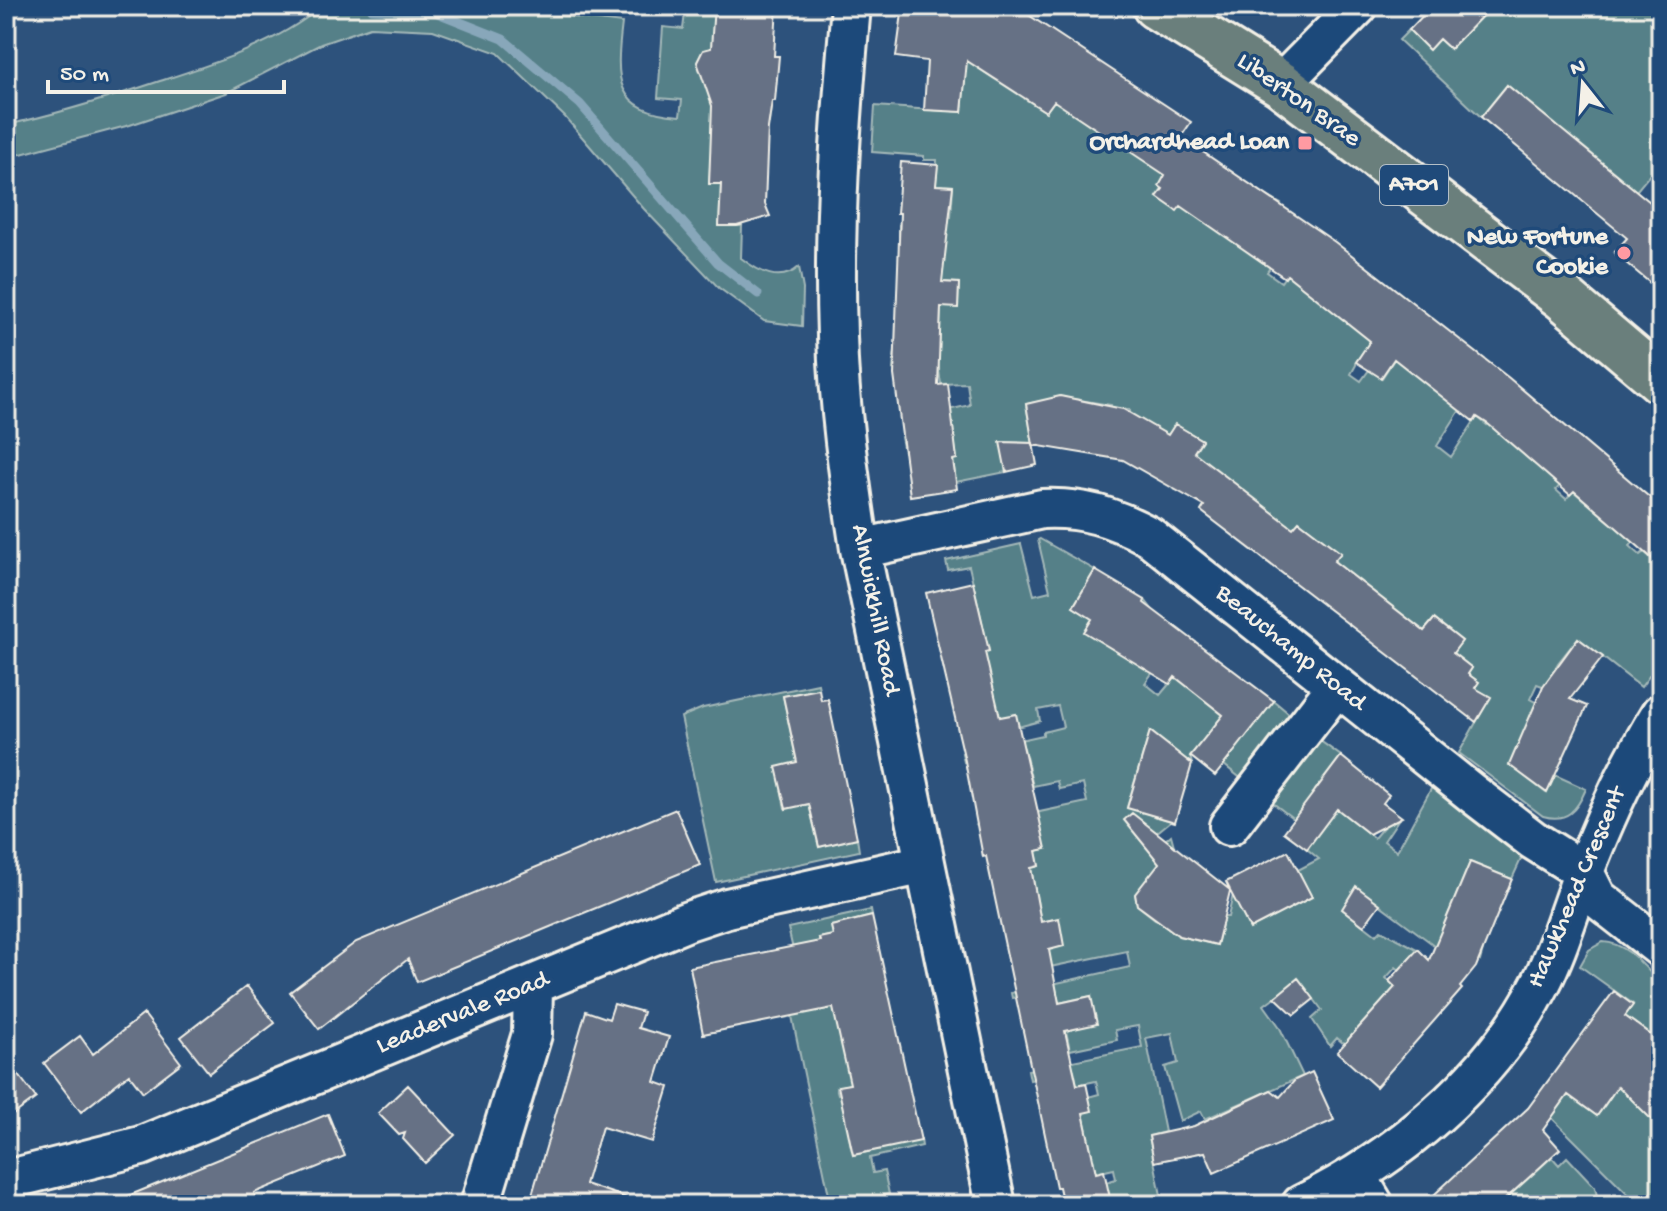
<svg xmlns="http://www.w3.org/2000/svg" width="1667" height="1211" font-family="'Gochi Hand',sans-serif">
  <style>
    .green { fill: #548088; stroke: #a4b8b8; stroke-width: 2 }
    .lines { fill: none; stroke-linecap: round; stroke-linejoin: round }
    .stream { stroke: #88a7ba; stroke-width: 9 }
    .building { fill: #667185; stroke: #f4f1e8; stroke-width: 2 }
    .minor-casing { stroke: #f4f1e8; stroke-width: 44 }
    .major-casing { stroke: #f4f1e8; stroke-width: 50 }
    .minor { stroke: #1f4a7a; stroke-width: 38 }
    .major { stroke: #6b7f7c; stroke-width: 44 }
    .poi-dot { fill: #ff9aa2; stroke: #1f4a7a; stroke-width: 3 }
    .labels { text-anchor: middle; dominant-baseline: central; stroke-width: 7; stroke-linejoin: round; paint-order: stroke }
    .shield { fill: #1f4a7a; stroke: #b4bfc7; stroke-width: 2 }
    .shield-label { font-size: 24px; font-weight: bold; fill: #f4f1e8 }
    .street-label { font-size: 26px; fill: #f4f1e8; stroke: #1f4a7a }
    .poi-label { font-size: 26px; font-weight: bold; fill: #f4f1e8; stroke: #1f4a7a; text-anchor: end }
  </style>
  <rect width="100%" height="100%" fill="#2d527c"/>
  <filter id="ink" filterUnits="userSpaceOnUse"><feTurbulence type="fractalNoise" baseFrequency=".0125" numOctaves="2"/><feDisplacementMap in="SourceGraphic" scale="16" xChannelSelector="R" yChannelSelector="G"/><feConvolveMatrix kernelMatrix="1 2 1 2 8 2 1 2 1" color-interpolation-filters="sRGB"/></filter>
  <g filter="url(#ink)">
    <!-- green -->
    <path class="green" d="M322,6H489L622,23C615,80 614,111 680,116L682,100L658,98L663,27L683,29L686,6L714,9L715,47L703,50L697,62L701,74L771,105L769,123L754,122L722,167L710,166L709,183L721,184L719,225L742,226L741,258C759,272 780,284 799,267L803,289L802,326L764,321L719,288L644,209L565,117L498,53L433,30L370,27L321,44L226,93L130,125L6,158V125C59,114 109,98 160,81C216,63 277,44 322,6Z
      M970,6L975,66L995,79L1003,67L1033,86L1025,99L1046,112L1055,100L1104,135L1112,123L1191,143L1157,197L1177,210L1183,202L1235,243L1267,196L1281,204L1256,240L1273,263L1267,272L1281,282L1293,265L1375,335L1355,363L1356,365L1351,374L1361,381L1369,370L1382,378L1395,358L1460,410L1437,446L1451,457L1477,417L1487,425L1490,421L1563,482L1556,490L1566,499L1573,491L1610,522L1623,508L1644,530L1630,546L1640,555L1644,552L1661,567V630L1656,638L1661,642V660L1641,687L1578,638L1558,663L1545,687L1537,684L1530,699L1537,703L1510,765L1546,793L1555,775L1586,789C1577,810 1567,823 1543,816L1459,753L1490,697L1475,688L1478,682L1468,674L1472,668L1453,653L1462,641L1434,619L1398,663L1413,640L1324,574L1340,553L1299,521L1267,562L1261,557L1287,524L1173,489L1202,440L1175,425L1168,435L1130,415V410L1117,408L1104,445L1111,405L1061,397L1026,404L1033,443L1001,442L1006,472L956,482L953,460L957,458L955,445L904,452L901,437L946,432L944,411L970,405L967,383L941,384L938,364L893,369L895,350L939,352L941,307H958L959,283L942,282L944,238L899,236V225L946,229L947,217H951L953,186L936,185L937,160H924V156L872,152L875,106L962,112Z
      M1492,6H1661V161L1610,223L1626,182L1577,142L1550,174L1557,126L1507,85L1481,117L1399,40L1409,30L1428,49L1439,39L1450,49Z
      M1040,539L1095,570L1073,607L1092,619L1085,632L1114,650L1145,600L1152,609L1153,672L1145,683L1160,695L1186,664L1199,696L1247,734L1274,701L1293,717L1243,780L1199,745L1190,756L1192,764L1150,731L1127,807L1171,821L1144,843L1151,852L1171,835L1174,846L1135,894L1137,905L1155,919L1160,913L1180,928L1178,936L1217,945L1224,917H1228L1237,876L1239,908L1250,929L1311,897L1298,870L1319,859L1307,849L1316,836L1269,800L1316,738L1341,756L1315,790L1374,838L1395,813L1400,817L1384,841L1397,851L1432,787L1522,857L1512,879L1470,862L1441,932L1483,950L1480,961L1456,942L1446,954L1356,887L1342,909L1376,935L1381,930L1417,949L1409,958L1416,964L1406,975L1396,967L1386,978L1395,987L1344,1044L1337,1038L1330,1046L1312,1019L1322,1010L1299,979L1264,1005L1279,1026L1303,1076L1205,1119L1201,1111L1180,1121L1165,1067L1178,1063L1172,1033L1146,1038L1165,1132L1149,1136L1163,1205H1102L1106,1182L1116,1179L1114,1169L1096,1173L1083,1113L1088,1097L1099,1094L1096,1081L1077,1085L1074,1070L1030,1080L1028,1070L1142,1047L1138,1026L1115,1030L1117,1040L1070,1050L1066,1031L1073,1029L1091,996L1059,1003L1056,989L1012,998L1011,993L1130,967L1127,951L1050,967L1046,950L1059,918L1041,922L1031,868L1039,866L1036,851L1045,849L978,825L1087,802L1083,784L1059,789L1057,781L1033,786L1024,748L964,762L962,753L1043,735V732L1063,727L1058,706L1038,710L1040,721L1003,731L961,658L989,651L969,566L948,570L946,561L1021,544L1034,595L1050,591L1038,540Z
      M818,684L819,689L783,696L798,767L779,778L785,808L809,804L819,847L857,838L859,851L716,882L681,717L703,708Z
      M871,910L872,916L831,926L833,935L819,938L839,1032L895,1020L897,1026L855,1035L850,1084L836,1087L838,1094L908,1079L909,1085L849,1099V1138L853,1155L921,1140L922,1146L870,1158L873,1173L884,1171L889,1194L860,1201V1205H831L786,987L801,984L788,928Z
      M1603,942C1628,943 1645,968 1661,984V1205H1639L1536,1102L1568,1095L1600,1112L1613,1093L1643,1029L1625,1016L1633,1004L1580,966L1589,950Z
      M1552,1157L1559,1165L1567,1157L1595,1187L1599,1205H1499Z"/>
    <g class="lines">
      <!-- stream -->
      <path class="stream" d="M371,6L372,9L435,12L503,39L580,104L718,263L758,294"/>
    </g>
    <!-- building -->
    <path class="building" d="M714,6H777L774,56H779L775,101H772L768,128L765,204L770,216L737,226H719L721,184H709L712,106L697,62L703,50L711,48Z
      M903,6H1015L1191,122L1181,137L1335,242L1509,378L1661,507V566L1574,491L1570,495L1488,424L1477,417L1474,422L1394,359L1381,378L1356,362L1370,341L1287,275L1285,278L1181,206L1177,211L1157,197L1163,189L1159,186L1165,175L1054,101L1046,112L967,61L962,112L924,110L927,61L896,57Z
      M1432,6H1492L1450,49L1439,39L1429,50L1409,30Z
      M1507,85L1661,211V292L1614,253L1627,238L1481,117Z
      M901,162L938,165L936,185L953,186L942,282L959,283L958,308L941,307L938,385L948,384L957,459L953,460L957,489L910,496L894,375L900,213H897Z
      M1060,396L1123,409L1168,435L1175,424L1202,440L1194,452L1293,528L1299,521L1341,553L1334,561L1424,631L1434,619L1462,641L1453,653L1472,668L1468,674L1479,682L1475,688L1491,697L1476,722L1201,511L1204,506L1123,460L1033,445L1026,404Z
      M1000,442L1033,443L1037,465L1006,472Z
      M1095,570L1145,600L1144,603L1274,701L1215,776L1190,756L1223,715L1175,677L1170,684L1084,632L1092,619L1073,607Z
      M973,582L989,651L985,652L1000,717L1016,714L1038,812L1046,849L1036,851L1039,866L1031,868L1041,922L1059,918L1064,946L1049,950L1059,1003L1091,996L1097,1024L1065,1031L1077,1085L1086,1083L1092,1111L1083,1113L1096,1173L1104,1171L1110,1198L1101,1200L1102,1205H1063L1059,1187H1056L986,856L983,857L965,761L926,593Z
      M1578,638L1603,657L1570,699L1587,706L1547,793L1509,765L1543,686Z
      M819,689L821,700L828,699L857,838L819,847L809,804L786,809L776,767L797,762L783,696Z
      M1150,731L1192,764L1175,822L1127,808Z
      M1341,756L1389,795L1383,803L1402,817L1369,834L1337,809L1307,849L1284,832Z
      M676,809L700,865L417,982L408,959L319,1029L290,992L356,942Z
      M1132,813L1230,890L1226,882L1288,851L1312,897L1250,929L1230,891L1217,945L1179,936L1137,905L1135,894L1159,863L1124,820Z
      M1470,862L1512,879L1476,967L1460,987L1462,989L1376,1087L1337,1052L1395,987L1389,981L1418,949L1429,960Z
      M1356,886L1380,904L1364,926L1342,909Z
      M872,916L921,1141L853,1155L838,1086L850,1084L833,1008L703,1034L690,967L820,941L819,938L833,935L831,926Z
      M1298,978L1314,999L1294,1015L1275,997Z
      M247,986L275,1023L209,1073L181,1037Z
      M1614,991L1633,1005L1625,1016L1661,1042V1129L1618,1086L1597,1116L1568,1095L1543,1130L1560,1149L1499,1205H1423L1528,1108Z
      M614,1004L643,1012L638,1028L669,1037L655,1082L669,1087L652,1142L602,1127L585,1184L633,1200L632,1205H529L586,1011L609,1019Z
      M144,1014L181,1063L143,1092L129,1074L81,1112L44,1063L80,1036L93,1054Z
      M6,1058L36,1098L6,1120Z
      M1312,1072L1334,1120L1214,1173L1205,1152L1154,1162L1149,1136L1194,1126L1271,1090L1280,1097L1295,1080Z
      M408,1085L455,1135L425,1163L403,1139L405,1133L399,1135L378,1113Z
      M328,1114L345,1156L254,1193L258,1205H106Z"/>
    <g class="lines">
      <defs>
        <path id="minor" d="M851,6C841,116 833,226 837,336C839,407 849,478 860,549L996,1205
          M1281,84L1358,6
          M860,549L1042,509C1083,507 1113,517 1149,536L1473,794L1533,840L1584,872L1597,898L1661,948
          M1229,826L1337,686
          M1356,1175L1374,1205
          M6,1180L141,1146L688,921L727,908L925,864
          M480,1205L532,1034L533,987
          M1301,1205C1397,1158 1490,1082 1540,985C1559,949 1569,910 1584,872C1605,817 1630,763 1661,713"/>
        <path id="major" d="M1155,6L1281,84L1562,297L1661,381"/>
      </defs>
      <!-- minor casing -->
      <use href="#minor" class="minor-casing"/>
      <!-- major casing -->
      <use href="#major" class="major-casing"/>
      <!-- minor -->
      <use href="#minor" class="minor"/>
      <!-- major -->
      <use href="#major" class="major"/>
    </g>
  </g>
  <!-- markers -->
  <g class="poi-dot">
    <rect x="1297" y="135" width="16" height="16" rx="4"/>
    <circle cx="1624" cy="253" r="8"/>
  </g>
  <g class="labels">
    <!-- shield labels -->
    <rect class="shield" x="1380" y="165" width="68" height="40" rx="6"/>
    <g class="shield-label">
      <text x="1414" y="185">A701</text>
    </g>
    <!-- street labels -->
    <g class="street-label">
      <text transform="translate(1298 101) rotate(35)">Liberton Brae</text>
      <text transform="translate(874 610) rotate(79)">Alnwickhill Road</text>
      <text transform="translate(1290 649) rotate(39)">Beauchamp Road</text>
      <text transform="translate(1578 888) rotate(-67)">Hawkhead Crescent</text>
      <text transform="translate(463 1014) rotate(-22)">Leadervale Road</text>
    </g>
    <!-- poi labels -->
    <g class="poi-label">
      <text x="1289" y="143">Orchardhead Loan</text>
      <text x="1608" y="238">New Fortune<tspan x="1608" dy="30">Cookie</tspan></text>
    </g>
  </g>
  <!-- margin -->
  <rect width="1667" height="1211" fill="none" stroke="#1f4a7a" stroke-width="32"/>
  <rect x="16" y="16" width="1635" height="1179" fill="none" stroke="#f4f1e8" stroke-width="3" filter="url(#ink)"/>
  <!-- north arrow -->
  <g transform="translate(1583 84) rotate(343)" stroke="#1f4a7a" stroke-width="6" paint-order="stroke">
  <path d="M0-6L14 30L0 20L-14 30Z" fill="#f4f1e8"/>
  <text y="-12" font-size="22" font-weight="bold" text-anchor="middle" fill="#f4f1e8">N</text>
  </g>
  <!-- scale -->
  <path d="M48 80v12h236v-12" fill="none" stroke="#f4f1e8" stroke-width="4"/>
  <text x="60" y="80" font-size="24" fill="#f4f1e8" stroke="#1f4a7a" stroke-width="6" paint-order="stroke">50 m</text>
</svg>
